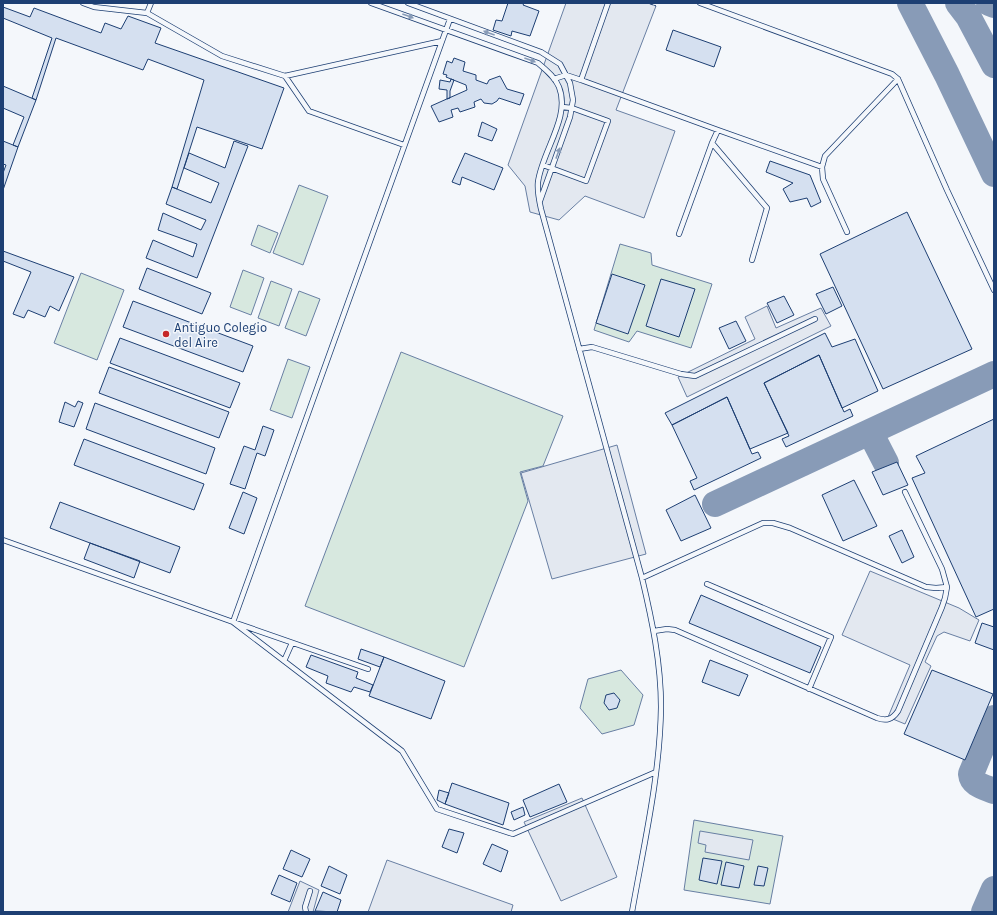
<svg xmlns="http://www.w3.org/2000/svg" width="997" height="915" font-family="Karla,sans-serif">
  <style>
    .green { fill: #d7e8df; stroke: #687fa3 }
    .parking { fill: #e3e8f0; stroke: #687fa3 }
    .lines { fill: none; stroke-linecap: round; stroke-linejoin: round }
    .taxiway { stroke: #889bb7; stroke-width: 26 }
    .building { fill: #d5e0f0; stroke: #1d3f73 }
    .lane-casing { stroke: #1d3f73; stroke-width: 6 }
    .lane { stroke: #f4f7fb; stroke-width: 4.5 }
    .fence { stroke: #1d3f73; stroke-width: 1; stroke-dasharray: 5 2; stroke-linecap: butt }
    .oneway { fill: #889bb7 }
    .poi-dot { fill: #c62828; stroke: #f4f7fb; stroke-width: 1.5 }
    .labels { text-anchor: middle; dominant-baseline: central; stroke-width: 3; stroke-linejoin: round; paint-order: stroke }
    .poi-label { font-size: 13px; fill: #1d3f73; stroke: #f4f7fb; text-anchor: start }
  </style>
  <rect width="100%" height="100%" fill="#f4f7fb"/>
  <!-- green -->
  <path class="green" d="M299,185L328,196L303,265L273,253Z
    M258,225L278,233L270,253L251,245Z
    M620,244L651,253L652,265L712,284L691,348L637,331L629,342L594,330Z
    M243,270L264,278L251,315L230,307Z
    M81,273L124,290L97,360L54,343Z
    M271,281L292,289L279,326L258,318Z
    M299,291L320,299L306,336L285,328Z
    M401,352L563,416L543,466L520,472L528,501L464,667L305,606Z
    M288,359L310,367L292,418L270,410Z
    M621,670L643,695L634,725L602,734L580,708L588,679Z
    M694,820L783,836L770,904L684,890Z"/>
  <!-- parking -->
  <path class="parking" d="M566,3H648L656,6L616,110L675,131L644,218L585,196L559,220L530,212L525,186L508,165Z
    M767,306L776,328L821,308L831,326L687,397L678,377L755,339L745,317Z
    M617,445L646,554L552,579L521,473Z
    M870,571L959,608L979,620L970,641L944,632L937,636L925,662L931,666L905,724L888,717L910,665L842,635Z
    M582,798L617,877L561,901L524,822Z
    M700,831L753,840L749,860L705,852L706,845L698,843Z
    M387,860L513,905L511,912H368Z
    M300,881L319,890L313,912H288Z"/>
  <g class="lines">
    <!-- taxiway -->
    <path class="taxiway" d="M910,3L947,75L994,174
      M958,3L968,16L994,65
      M989,3L994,5
      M870,432L886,463
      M715,504L994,374
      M994,718L971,774C972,785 985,787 994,791
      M984,912L994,889"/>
  </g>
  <!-- building -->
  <path class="building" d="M508,3H524L523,5L539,11L530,36L512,31L511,36L493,30L496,20L502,21Z
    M3,7L30,17L34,8L101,33L105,23L121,29L128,16L161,28L155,43L284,88L262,149L197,127L177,189L172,187L204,80L148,59L143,70L56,38L36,100L32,98L52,38L3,18Z
    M673,30L721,47L714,67L666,50Z
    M454,58L465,62L463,71L476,75V80L487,84L489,80L500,76L507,89L524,94L520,105L499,98L497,101L492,104L484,103L481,99L474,102L475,107L460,112L458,108L451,110L453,117L439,122L431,106L467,90L466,85L446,77L447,75L443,74L447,61L452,63Z
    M451,79L454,80L450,91V98L447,99V90L439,89L440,80L450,82Z
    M3,86L36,100L18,147L13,145L24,117L3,108Z
    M482,122L497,129L492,141L478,136Z
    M3,141L18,147L3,190V173L6,165L3,164Z
    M234,141L248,146L197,278L146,258L153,240L193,257L197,244L158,230L163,213L201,230L206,220L166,204L172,187L211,203L219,183L184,168L189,153L225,168Z
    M465,153L503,168L494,190L462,177L460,185L452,182Z
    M770,161L810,175L821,202L811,207L807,198L790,202L783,189L793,183L766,172Z
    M907,212L972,349L883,389L820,254Z
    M3,251L74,277L59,311L50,306L45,317L28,310L24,318L13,314L31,272L3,261Z
    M147,268L211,293L202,314L139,289Z
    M612,274L645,285L628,334L596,323Z
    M661,279L695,289L679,337L646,326Z
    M833,287L842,306L826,314L816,294Z
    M784,296L794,315L777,323L767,303Z
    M133,301L253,346L243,372L123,327Z
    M736,321L746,341L729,349L719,328Z
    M825,333L832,347L855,339L878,391L842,408L819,355L764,383L788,433L750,449L727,397L672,425L665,413Z
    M120,338L240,383L230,408L110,363Z
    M819,355L844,412L850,409L853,416L786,447L782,439L789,436L764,383Z
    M109,367L229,412L219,438L99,393Z
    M727,397L752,454L758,452L761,458L694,490L690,481L697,478L672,425Z
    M78,401L83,403L74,427L59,422L65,402L75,407Z
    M95,403L215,448L206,474L86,429Z
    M994,419V609L976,617L912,478L925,473L916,456Z
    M263,426L274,430L265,456L257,453L245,489L230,484L244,446L255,450Z
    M84,439L204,484L194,510L74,465Z
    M897,462L908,485L883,495L872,472Z
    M854,480L877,526L843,541L822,495Z
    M243,492L257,498L244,534L229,528Z
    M695,495L711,528L681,541L666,510Z
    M60,502L180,547L170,573L50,528Z
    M902,530L914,557L902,563L889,536Z
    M90,543L140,561L134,578L84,559Z
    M701,595L821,647L810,673L689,623Z
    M982,623L994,627V650L975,643Z
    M361,649L384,657L380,667L358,659Z
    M311,655L358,672L356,678L373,685L370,692L354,687L351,692L326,683L328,676L306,667Z
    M384,657L445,681L431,719L369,696Z
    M710,660L748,675L739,696L702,682Z
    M932,670L993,694L965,760L904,734Z
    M614,693L620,700L617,708L609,710L604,703L606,695Z
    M452,783L509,803L503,825L445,804Z
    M559,784L567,802L530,817L523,800Z
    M439,790L449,793L445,804L437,800Z
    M523,807L525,815L514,820L511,812Z
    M449,829L464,833L457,853L442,847Z
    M492,844L508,851L501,872L483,864Z
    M291,850L310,859L302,877L283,869Z
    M703,858L722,861L717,884L699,880Z
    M726,862L744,866L739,888L721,885Z
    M329,866L347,875L340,894L321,886Z
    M758,866L768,868L764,886L754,885Z
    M279,875L297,883L290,902L271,894Z
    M323,892L341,900L337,912L315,911Z"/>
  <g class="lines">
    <defs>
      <path id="lane" d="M83,3L94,7L147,13L222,56L285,76L442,41
        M371,3L538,63C546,70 555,77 559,87C571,117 542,151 538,182C537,191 539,200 541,209L642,578C652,620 661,663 661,707C660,776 644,844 632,912
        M408,3L541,52L560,64L570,83L573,100L570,117L540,201
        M700,3L892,74L898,79L947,190L994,290
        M147,13L151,3
        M285,76L309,111L404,145
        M554,79L566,75L581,80L718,130L822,167
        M581,80L608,3
        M712,143L767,208L752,260
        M543,165L586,181L608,121L572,108L562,107
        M847,232L823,179L822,167L825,156L898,79
        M679,234L712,143L718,130
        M579,349L592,347L681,374L695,376L815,319
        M3,540L233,622L402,751L437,809L513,834L656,772
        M642,578L763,523H773L790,528L926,587L936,588L947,587L942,569L905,492
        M707,584L831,637L809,689
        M654,631L667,629L675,630L877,718C886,721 892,720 898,711L942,607L945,598L947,587
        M284,661L292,643
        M368,669L233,622L450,19
        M306,912L305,907L310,891"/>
    </defs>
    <!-- lane casing -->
    <use href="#lane" class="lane-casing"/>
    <!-- lane -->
    <use href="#lane" class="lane"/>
    <!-- fence -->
    <path class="fence" d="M648,3L656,6"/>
  </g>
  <!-- one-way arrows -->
  <defs><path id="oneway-solid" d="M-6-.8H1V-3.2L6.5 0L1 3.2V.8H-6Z"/></defs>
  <g class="oneway">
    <use href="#oneway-solid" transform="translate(408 16) rotate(20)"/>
    <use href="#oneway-solid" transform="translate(489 33) rotate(-160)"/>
    <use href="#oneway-solid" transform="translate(530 60) rotate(20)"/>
    <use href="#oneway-solid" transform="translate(558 153) rotate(-70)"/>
  </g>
  <!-- markers -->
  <circle class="poi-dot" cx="166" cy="334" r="4"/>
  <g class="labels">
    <!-- poi labels -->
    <g class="poi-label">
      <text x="174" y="327">Antiguo Colegio<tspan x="174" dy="15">del Aire</tspan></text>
    </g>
  </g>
  <!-- border -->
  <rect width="997" height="915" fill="none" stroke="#1d3f73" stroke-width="8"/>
</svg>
